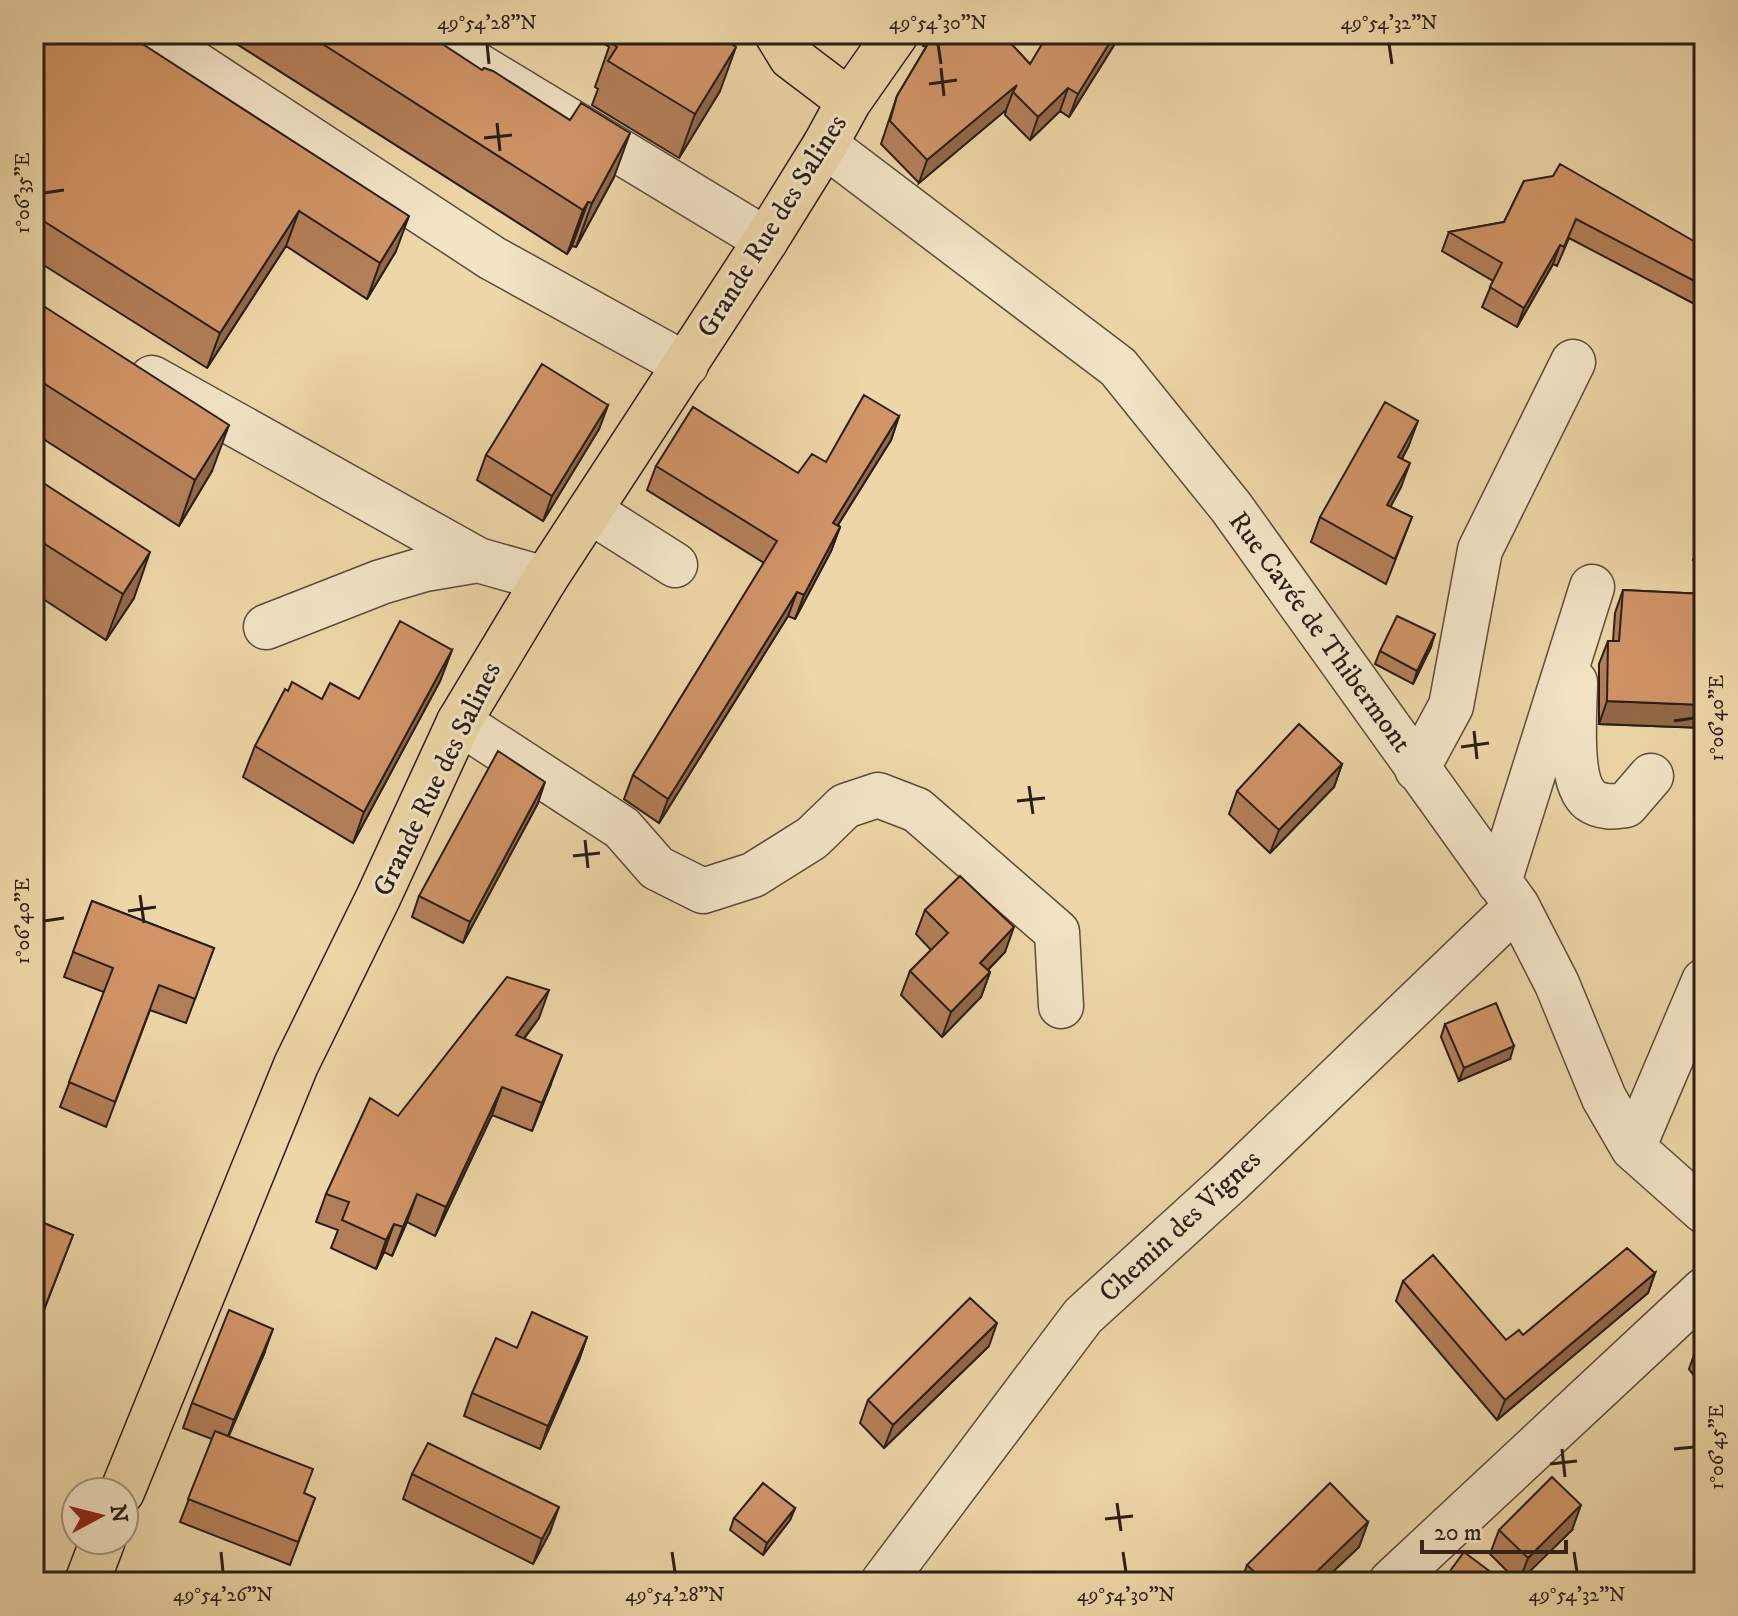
<svg xmlns="http://www.w3.org/2000/svg" width="1738" height="1616" font-family="'IM FELL DW Pica',serif">
  <style>
    .lines { fill: none; stroke-linecap: round; stroke-linejoin: round }
    .minor-casing { stroke: #5a4c3c; stroke-width: 47 }
    .major-casing { stroke: #291e18; stroke-width: 47 }
    .minor { stroke: #f3e4c6; stroke-width: 44 }
    .major { stroke: #edd6a7; stroke-width: 44 }
    .wall { fill: #b37f59; stroke: #291e18; stroke-width: 2 }
    .shaded-wall { fill: #926848; stroke: #291e18; stroke-width: 2 }
    .building { fill: #d09467; stroke: #291e18; stroke-width: 2 }
    .ticks { fill: none; stroke: #291e18; stroke-width: 3 }
    .labels { text-anchor: middle; dominant-baseline: central; stroke-width: 6; stroke-linejoin: round; paint-order: stroke }
    .street-label { font-size: 28px; fill: #291e18; stroke: #f3e4c6 }
    .neatline { fill: none; stroke: #291e18; stroke-width: 3 }
    .ticks-label { font-size: 20px; text-anchor: middle; fill: #291e18 }
  </style>
  <rect width="100%" height="100%" fill="#edd6a7"/>
  <filter id="stains"><feTurbulence type="fractalNoise" baseFrequency=".0025" numOctaves="4"/><feColorMatrix values="0 0 0 0 .2 0 0 0 0 .09 0 0 0 0 .02 0 0 0 .5 -.17"/></filter>
  <radialGradient id="worn" r=".72"><stop offset=".6" stop-color="#630" stop-opacity="0"/><stop offset="1" stop-color="#630" stop-opacity=".3"/></radialGradient>
  <g class="lines">
    <defs>
      <path id="minor" d="M150,34L492,258L686,365
        M426,34L766,240
        M825,145L1118,367L1231,507L1517,906L1557,984L1604,1098L1633,1148L1704,1211
        M152,378L478,560L545,579
        M590,511L675,565
        M266,627L381,582L425,569L478,560
        M1575,682C1575,711 1567,781 1590,800C1601,808 1614,807 1626,805L1651,776
        M459,722L622,828L657,868L703,891L753,875L812,838L845,806L878,795L917,810L1057,932L1061,1006
        M1417,769L1451,706L1480,550L1573,362
        M1499,882L1592,587
        M1633,1148L1704,981
        M883,1582L1083,1316L1230,1182L1517,906
        M1391,1582L1704,1290"/>
      <path id="major" d="M777,34L791,57L849,101
        M122,1492L296,1065L378,898L459,722L545,579L766,240L825,145L849,101L896,34
        M87,1582L103,1540"/>
    </defs>
    <!-- minor casing -->
    <use href="#minor" class="minor-casing"/>
    <!-- major casing -->
    <use href="#major" class="major-casing"/>
    <!-- minor -->
    <use href="#minor" class="minor"/>
    <!-- major -->
    <use href="#major" class="major"/>
  </g>
  <!-- wall -->
  <path class="wall" d="M34,34L396,251L367,299L286,246L207,368L34,259Z
    M221,34H427L614,177L576,247L572,246L567,254Z
    M496,34H516L511,43Z
    M589,34H716L720,91L679,158L592,105L598,89L595,87L609,47Z
    M928,34H1002L1030,64L1121,34L1069,117L1060,111L1030,140L1005,115L1006,110L919,183L881,144L897,96L926,47L923,46Z
    M1524,181L1704,247V309L1569,238L1557,266L1553,264L1517,327L1482,307L1493,281L1442,251L1449,232L1504,222Z
    M34,300L212,471L179,526L34,433Z
    M608,405L599,429L543,521L477,480L486,455Z
    M899,416L891,440L838,525L840,527L831,551L795,619L788,616L659,823L624,799L633,775L764,563L647,490L656,466L798,473L826,462Z
    M1409,445L1402,459L1401,487L1390,507L1412,517L1386,584L1311,542L1320,517Z
    M34,477L134,598L106,640L34,593Z
    M1704,534V567L1693,560Z
    M1623,590L1704,594V728L1599,724V664L1608,641H1613L1615,613Z
    M1431,647L1413,684L1375,664L1380,651Z
    M452,650L440,681L353,843L243,777L255,746L322,699H359Z
    M1342,764L1334,787L1270,853L1229,814L1237,791Z
    M538,803L463,943L412,917L419,896Z
    M92,901L214,948L186,1023L150,1010L106,1127L60,1107L104,992L64,977Z
    M925,910L1005,952L988,970L990,972L981,997L942,1037L901,995L910,971L931,950L916,934Z
    M539,1018L524,1039L551,1084L532,1131L492,1115L435,1236L407,1222L392,1256L384,1252L376,1269L331,1248L338,1230L316,1222L326,1194L398,1116Z
    M1445,1024L1510,1059L1459,1081L1441,1037Z
    M34,1219L73,1235L34,1336Z
    M1655,1273L1648,1293L1497,1420L1396,1301L1403,1281L1506,1340L1523,1335Z
    M587,1337L579,1360L540,1449L464,1416L472,1393L517,1348Z
    M1704,1340V1389L1689,1369L1698,1344Z
    M989,1346L884,1448L860,1423L868,1400Z
    M264,1354L228,1436L304,1493L315,1498L290,1565L180,1522L212,1439L183,1428L192,1403Z
    M412,1474L550,1532L533,1564L403,1499Z
    M795,1508L790,1520L763,1555L730,1530L734,1518Z
    M1368,1522L1359,1547L1322,1582H1241L1247,1565Z
    M1499,1530H1572L1518,1582L1490,1554Z"/>
  <!-- shaded-wall -->
  <path class="shaded-wall" d="M1115,34H1121L1069,117L1078,94Z
    M736,47L720,91L679,158L695,114Z
    M1017,85L1013,92L1006,110L919,183L927,160Z
    M1068,88L1060,111L1030,140L1038,117Z
    M630,133L614,177L576,247L592,203Z
    M588,202L572,246L567,254L583,210Z
    M299,211L286,246L207,368L220,333Z
    M409,216L396,251L367,299L380,263Z
    M1560,245L1553,264L1517,327L1524,308Z
    M608,405L599,429L543,521L552,496Z
    M899,416L891,440L824,547L833,523Z
    M1418,421L1409,445L1389,482L1398,457Z
    M229,425L212,471L179,526L195,480Z
    M1410,463L1401,487L1378,530L1387,505Z
    M840,527L831,551L795,619L804,595Z
    M150,552L134,598L106,640L123,594Z
    M797,592L788,616L659,823L668,799Z
    M1435,634L1431,647L1413,684L1417,671Z
    M452,650L440,681L353,843L364,812Z
    M1607,701L1704,705V728L1599,724Z
    M1342,764L1334,787L1270,853L1279,830Z
    M545,782L538,803L463,943L470,922Z
    M1014,927L1005,952L971,987L980,963Z
    M990,972L981,997L942,1037L951,1012Z
    M549,990L539,1018L505,1063L516,1035Z
    M1514,1046L1510,1059L1459,1081L1464,1068Z
    M562,1055L551,1084L532,1131L542,1103Z
    M502,1087L492,1115L435,1236L446,1207Z
    M417,1194L407,1222L392,1256L403,1227Z
    M394,1224L384,1252L376,1269L386,1240Z
    M1655,1273L1648,1293L1497,1420L1505,1400Z
    M997,1323L989,1346L884,1448L893,1425Z
    M273,1329L264,1354L225,1445L234,1420Z
    M587,1337L579,1360L540,1449L548,1426Z
    M1581,1505L1572,1530L1519,1582L1528,1558Z
    M559,1507L550,1532L533,1564L542,1539Z
    M795,1508L790,1520L763,1555L767,1543Z
    M1368,1522L1359,1547L1322,1582H1306Z"/>
  <!-- building -->
  <path class="building" d="M34,34H127L409,216L380,263L299,211L220,333L34,215Z
    M307,34H427L482,70L484,68L493,71L570,120L581,103L630,133L592,203L588,202L583,210Z
    M616,34H716L736,47L695,114L608,61L617,47L611,43Z
    M934,34H1002L1030,64L1048,34H1115L1078,94L1068,88L1038,117L1013,92L1017,85L927,160L890,121L897,96Z
    M1560,164L1704,247V286L1576,219L1564,247L1560,245L1524,308L1490,287L1502,263L1449,232L1504,222L1524,181L1553,176Z
    M34,300L229,425L195,480L34,377Z
    M542,364L608,405L552,496L486,455Z
    M864,395L899,416L833,523L840,527L804,595L797,592L668,799L633,775L777,541L656,466L693,407L798,473L812,454L826,462Z
    M1385,402L1418,421L1398,457L1410,463L1387,505L1412,517L1395,559L1320,517Z
    M34,477L150,552L123,594L34,537Z
    M1623,590L1704,594V705L1607,701L1608,641H1619Z
    M1397,616L1435,634L1417,671L1380,651Z
    M400,621L452,650L364,812L255,746L285,689L288,691L292,682L322,699L330,683L359,699Z
    M1299,724L1342,764L1279,830L1237,791Z
    M498,751L545,782L470,922L419,896Z
    M960,876L1014,927L980,963L990,972L951,1012L910,971L948,933L925,910Z
    M92,901L214,948L195,999L159,985L115,1102L69,1082L113,968L73,952Z
    M507,977L549,990L516,1035L562,1055L542,1103L502,1087L446,1207L417,1194L403,1227L394,1224L386,1240L342,1220L349,1202L326,1194L370,1098L398,1116Z
    M1496,1003L1514,1046L1464,1068L1445,1024Z
    M34,1219L73,1235L41,1317L34,1314Z
    M1627,1248L1655,1273L1505,1400L1403,1281L1433,1255L1506,1340L1519,1330L1523,1335Z
    M970,1298L997,1323L893,1425L868,1400Z
    M229,1310L273,1329L234,1420L192,1403Z
    M532,1312L587,1337L548,1426L472,1393L496,1338L517,1348Z
    M1704,1340V1352L1698,1344Z
    M215,1431L313,1469L304,1493L315,1498L298,1542L188,1499Z
    M428,1443L559,1507L542,1539L412,1474Z
    M1552,1477L1581,1505L1528,1558L1499,1530Z
    M763,1483L795,1508L767,1543L734,1518Z
    M1330,1483L1368,1522L1306,1582H1265L1247,1565Z
    M1464,1552L1496,1576L1492,1582H1442Z"/>
  <!-- ticks -->
  <path class="ticks" d="M487,44L489,64M938,44L941,64M1389,44L1392,64M941,68L944,96M929,84L957,80M497,123L500,151M484,138L512,135M44,193L64,190M1674,721L1694,718M1474,731L1477,759M1461,747L1489,743M1029,786L1033,814M1017,801L1045,798M585,840L588,868M573,856L600,853M140,895L144,923M128,911L156,907M44,921L64,918M1562,1449L1565,1477M1674,1449L1694,1447M1550,1464L1577,1461M1117,1503L1121,1531M1105,1519L1133,1516M221,1552L223,1572M672,1552L675,1572M1123,1552L1126,1572M1574,1552L1577,1572"/>
  <g class="labels">
    <!-- street labels -->
    <g class="street-label">
      <text transform="translate(772 226) rotate(-58)">Grande Rue des Salines</text>
      <text transform="translate(1320 632) rotate(54)">Rue Cavée de Thibermont</text>
      <text transform="translate(437 779) rotate(-64)">Grande Rue des Salines</text>
      <text transform="translate(1180 1226) rotate(-43)">Chemin des Vignes</text>
    </g>
  </g>
  <!-- margin -->
  <rect width="1738" height="1616" fill="none" stroke="#edd6a7" stroke-width="88"/>
  <!-- north arrow -->
  <g transform="translate(100 1516) rotate(83)"><circle r="38" fill="#f3e4c6" stroke="#a29580" stroke-width="2"/>
  <path d="M0-6L14 30L0 20L-14 30Z" fill="#8f2418"/>
  <text y="-12" font-size="22" font-weight="bold" text-anchor="middle" fill="#291e18">N</text>
  </g>
  <!-- scale -->
  <path d="M1422 1540v12h144v-12" fill="none" stroke="#291e18" stroke-width="4"/>
  <text x="1434" y="1540" font-size="24" fill="#291e18" stroke="#f3e4c6" stroke-width="6" paint-order="stroke">20 m</text>
  <rect x="44" y="44" width="1650" height="1528" class="neatline"/>
  <g class="ticks-label">
    <text x="487" y="29">49°54'28"N</text>
    <text x="938" y="29">49°54'30"N</text>
    <text x="1389" y="29">49°54'32"N</text>
    <text transform="translate(22 193) rotate(-90)" y="7">1°06'35"E</text>
    <text transform="translate(1716 718) rotate(-90)" y="7">1°06'40"E</text>
    <text transform="translate(22 921) rotate(-90)" y="7">1°06'40"E</text>
    <text transform="translate(1716 1447) rotate(-90)" y="7">1°06'45"E</text>
    <text x="223" y="1601">49°54'26"N</text>
    <text x="675" y="1601">49°54'28"N</text>
    <text x="1126" y="1601">49°54'30"N</text>
    <text x="1577" y="1601">49°54'32"N</text>
  </g>
  <rect width="100%" height="100%" filter="url(#stains)"/>
  <rect width="100%" height="100%" fill="url(#worn)"/>
</svg>
